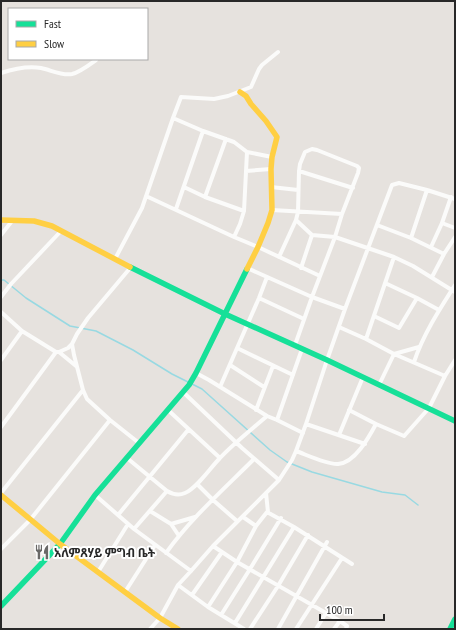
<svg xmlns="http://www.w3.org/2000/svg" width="456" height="630" font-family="'PT Sans Narrow','Noto Sans Ethiopic',sans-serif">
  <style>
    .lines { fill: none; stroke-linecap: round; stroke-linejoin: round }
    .stream { stroke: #98d9e2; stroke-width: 1.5 }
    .street { stroke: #fbfbfa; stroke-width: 4 }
    .fast { stroke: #16e098; stroke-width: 5.5 }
    .slow { stroke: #ffcf43; stroke-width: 5.5 }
    .labels { text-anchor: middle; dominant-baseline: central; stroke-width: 4; stroke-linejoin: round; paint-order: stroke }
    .poi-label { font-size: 12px; font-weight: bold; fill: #282828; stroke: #fff; text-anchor: start }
  </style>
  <rect width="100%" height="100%" fill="#e6e2de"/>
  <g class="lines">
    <!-- stream -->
    <path class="stream" d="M1,280H4L26,298L70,326L96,331L133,350L172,374L202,389L270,450L287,462L312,472L382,492L405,495L418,505"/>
    <!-- street -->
    <path class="street" d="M1,73C13,69 28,66 41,68C51,70 62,76 72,74C80,72 89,65 96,60
      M173,118L181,97L214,99L228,96L251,87L259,69L262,65L278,52
      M246,171L271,169
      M299,171L353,188
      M184,187L205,197L244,211
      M271,187L298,190
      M146,196L234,237L258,247L320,276
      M205,197L226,139
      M176,209L203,131
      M272,210L342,214
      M296,220L312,235L335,237L394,257L413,266L455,292
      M442,223L451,197
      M377,225L411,238L444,254
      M1,235L12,221
      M234,237L240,224L244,211L247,152
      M411,238L427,190
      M431,247L442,223L455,228
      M279,257L296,220L298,212L299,171L300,164L305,152L312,149L317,150L357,166L359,168L358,173L342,214L335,237L312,297L295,345
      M115,259L142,208L173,118L203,131L234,142L247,152L272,157
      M247,268L312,297L345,309
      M301,268L312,235
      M432,277L444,254L455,237
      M385,283L417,298L439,310
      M1,297L11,284L61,231
      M259,298L304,319
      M1,312L22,331L56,352H59L68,348L72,344L77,334L88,318L131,267
      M374,316L397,327L399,328L417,298
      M339,327L366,339L394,354L445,376
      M366,339L394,257
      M72,344L74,355L83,390L87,399L110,420L139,443
      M237,348L293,375
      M59,352L76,366
      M1,360L22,331
      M414,362C423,335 439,310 455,285
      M230,365L264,387
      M196,373L209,380L267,416L277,420L303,433
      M379,385L394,354L419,347
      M220,387L259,298L267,277
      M183,392L242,448L279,480
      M168,410L220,458
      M256,410L273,366
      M349,410L376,424L404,436L405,435L429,408L445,376L455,360
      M277,420L302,349
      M306,424L365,444
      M1,427L56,352
      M339,435L363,377
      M296,451C307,455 328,465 338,464C355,463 369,437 376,424
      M127,458L167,491C172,494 178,496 185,493C197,488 210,468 220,458C234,443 251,430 267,416
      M197,484L213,500L237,521
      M1,493L83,390
      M266,493L268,512
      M95,495L134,529L191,571
      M150,511L171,524L195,517
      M118,515L188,430
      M243,517L256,526
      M171,524L179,536
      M134,529L167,491
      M213,546L237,562L340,621L334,629
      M1,549L30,520L110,420
      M166,553C191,518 224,489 254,459
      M98,572L128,524
      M178,585L208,607L244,629
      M125,592L155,545
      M192,595L222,552
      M208,607L237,562L256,526L267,512L294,527L352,564
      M221,615L250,569L281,518
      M340,621L347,626L346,629
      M235,623L294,527
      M150,629L160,618L178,585L191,571L213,546L279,480L292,460L296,451L306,424L327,360L345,309L392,185L399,183L427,190L455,199
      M250,629L278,586L308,535
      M278,629L327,542
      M296,629L342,558
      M316,629L326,613"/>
    <!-- fast -->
    <path class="fast" d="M130,267L225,314L327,360L455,421
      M1,606L60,544L95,495L189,385L196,373L247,269
      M450,629L455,619"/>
    <!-- slow -->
    <path class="slow" d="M240,92L246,96L251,104L266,121L277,137L272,157L271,169L272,210L268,223L258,247L247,269
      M1,220L34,221L52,226L130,267
      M1,495L60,544L160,618L178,629"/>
  </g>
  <!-- icons -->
  <defs>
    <symbol id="restaurant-bare" viewBox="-9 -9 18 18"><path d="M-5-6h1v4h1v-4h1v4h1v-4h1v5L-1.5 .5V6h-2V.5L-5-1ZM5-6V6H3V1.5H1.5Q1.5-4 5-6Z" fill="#6a6968" stroke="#fff" stroke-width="2.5" paint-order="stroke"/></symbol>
  </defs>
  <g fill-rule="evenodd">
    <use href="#restaurant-bare" x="31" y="541" width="22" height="22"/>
  </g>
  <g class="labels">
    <!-- poi labels -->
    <g class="poi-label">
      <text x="54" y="552">አለምጸሃይ ምግብ ቤት</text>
    </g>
  </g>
  <!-- border -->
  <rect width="456" height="630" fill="none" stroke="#282828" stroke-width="4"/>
  <!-- legend -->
  <rect x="8" y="8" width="140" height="52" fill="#ffffff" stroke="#a9a9a9"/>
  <rect x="16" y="21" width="20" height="6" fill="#16e098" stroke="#a9a9a9"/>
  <text x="44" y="28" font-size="12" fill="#282828">Fast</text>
  <rect x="16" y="41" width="20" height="6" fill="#ffcf43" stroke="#a9a9a9"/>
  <text x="44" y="48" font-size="12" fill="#282828">Slow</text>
  <!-- scale -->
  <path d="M320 614v6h64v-6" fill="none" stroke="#282828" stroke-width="2"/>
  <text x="326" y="614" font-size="12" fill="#282828" stroke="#ffffff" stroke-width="3" paint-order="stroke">100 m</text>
</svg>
